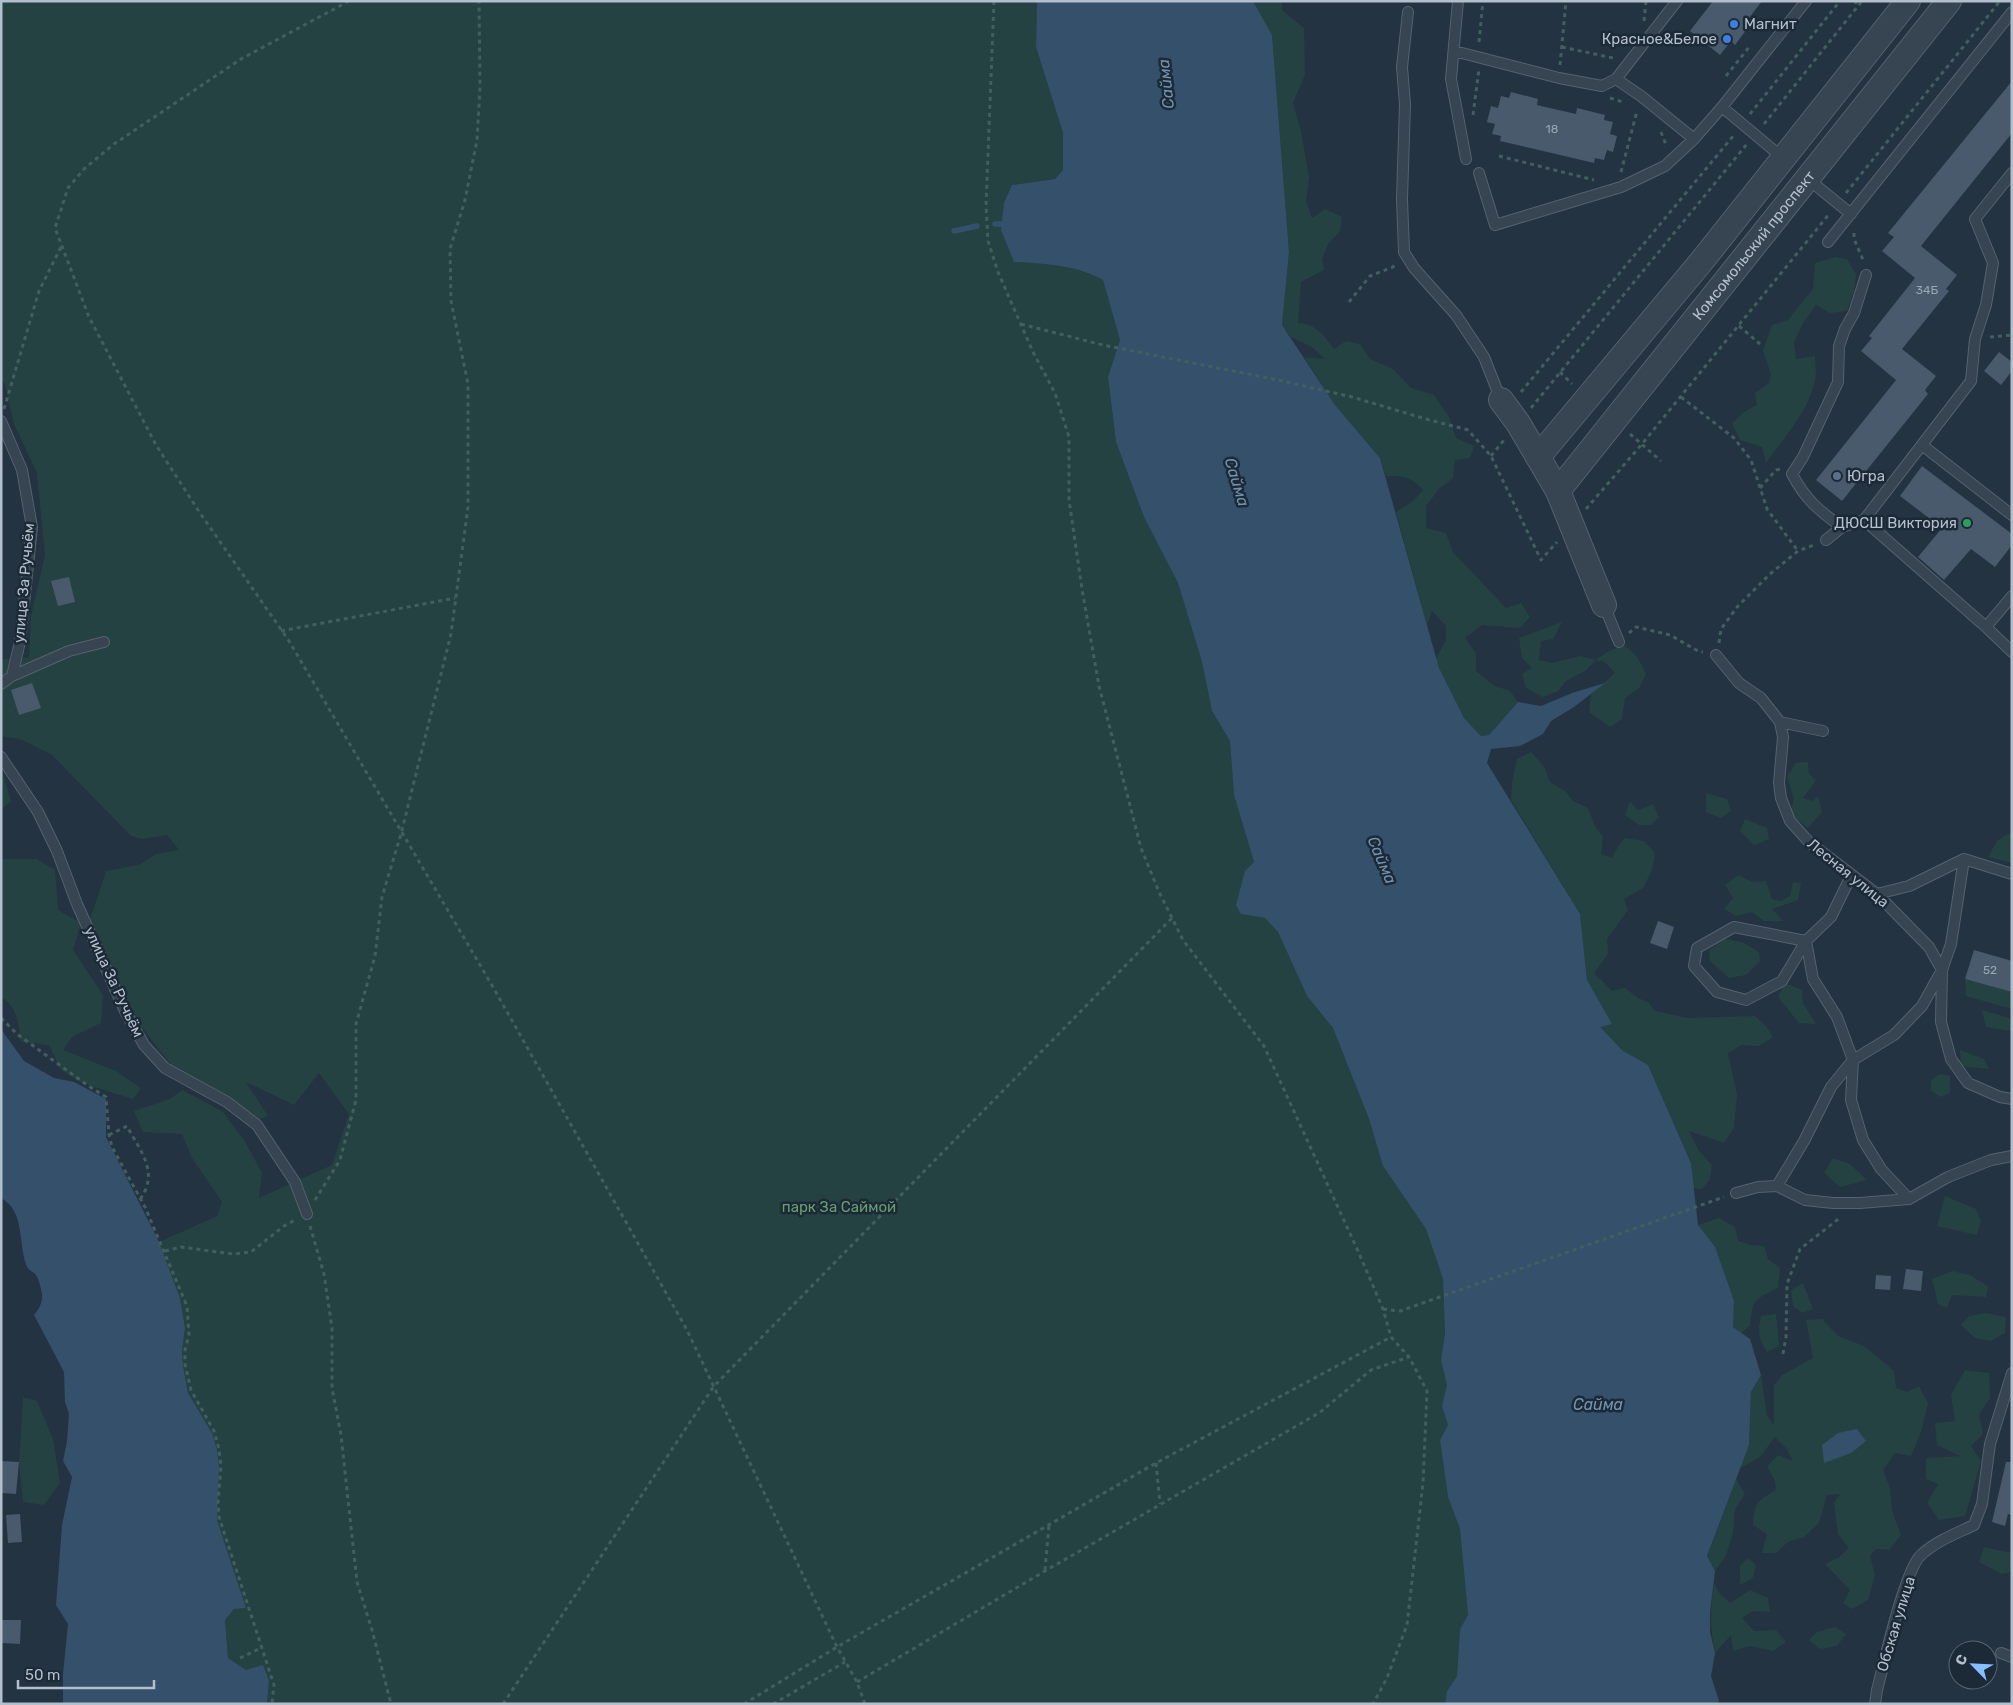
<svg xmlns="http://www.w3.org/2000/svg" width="2013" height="1705" font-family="Rubik,sans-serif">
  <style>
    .green { fill: #254242 }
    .water { fill: #35506a }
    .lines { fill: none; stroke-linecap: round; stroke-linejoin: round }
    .stream { stroke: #35506a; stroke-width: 5.5 }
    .building { fill: #485a6b }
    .service-casing { stroke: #55626f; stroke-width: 12 }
    .tertiary-casing { stroke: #55626f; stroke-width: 26 }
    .path { stroke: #435e5f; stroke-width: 3; stroke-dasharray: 4 4; stroke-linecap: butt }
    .service { stroke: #374451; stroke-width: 10 }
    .tertiary { stroke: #374451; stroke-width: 24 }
    .shop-dot { fill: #3f7fe0; stroke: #1c2936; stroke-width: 2 }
    .service-dot { fill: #5c6f8a; stroke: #1c2936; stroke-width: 2 }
    .leisure-dot { fill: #2e9e5b; stroke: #1c2936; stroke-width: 2 }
    .labels { text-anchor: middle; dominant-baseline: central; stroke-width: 5; stroke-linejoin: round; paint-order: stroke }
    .number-label { font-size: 12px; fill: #98a6b4 }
    .poi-label { font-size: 15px; fill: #b3bfcc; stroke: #1c2936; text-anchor: start }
    .street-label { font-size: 15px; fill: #b3bfcc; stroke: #1c2936 }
    .park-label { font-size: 15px; fill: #689f70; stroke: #1c2936 }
    .water-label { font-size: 16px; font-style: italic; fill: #7193b1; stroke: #1c2936 }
  </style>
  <rect width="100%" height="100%" fill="#233341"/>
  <!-- green -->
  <path class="green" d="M1,1H1037L1036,47L1063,133V170L1055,179L1012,185L1015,262C1047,264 1073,265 1103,280L1120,340L1108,377L1116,442L1144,517L1178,583L1202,662L1212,711L1230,741L1234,795L1254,862L1241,914L1265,918L1278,932L1307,996L1333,1028L1369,1119L1383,1166L1426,1229L1443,1279L1445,1333L1441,1360L1448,1385L1442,1406L1448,1425L1440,1440L1448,1497L1460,1529L1468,1615L1460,1629L1457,1676L1447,1691L1445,1704H267L269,1681L246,1670L228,1658L225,1620L234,1609L246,1608L217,1520L212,1433L188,1393L183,1366L182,1351L185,1328L180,1298L159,1242L217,1216L222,1202L192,1158L182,1134L143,1132L134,1111L170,1099L182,1090L222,1111L244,1140L262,1173L259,1198L332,1165L349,1114L319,1073L294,1105L246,1082L268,1116L256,1121L244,1110L202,1082L172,1066L120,999L90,920L106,871L139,865L156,854L179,850L167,835L142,839L131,836L52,755L20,739L1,736V659L29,658L31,616L45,555L37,473L14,424L5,384L1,380Z
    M1253,1H1282V10L1304,28L1305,75L1293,103L1301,131L1309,177L1306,201L1312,218L1325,209L1342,217L1340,231L1328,244L1322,259L1324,270L1301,282L1298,323C1315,323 1325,336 1334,349L1346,341L1360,344L1370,359L1393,369L1411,388L1434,395L1449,417L1456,438L1474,446L1470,458L1455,460L1453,478L1439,489L1426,506V528L1446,533L1453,552L1506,608L1521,603L1530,617L1520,628L1482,625L1465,638L1476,653V671L1493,685L1510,691L1518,702L1489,735L1481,736L1464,718L1439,668L1436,659L1446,640V626L1432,611L1427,625L1396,512L1412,502L1423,490C1411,476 1403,476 1386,476L1380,458L1335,405L1304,357L1325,359L1312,347L1291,337L1282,325L1289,252L1272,35Z
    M1835,257L1847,259L1856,274L1854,292L1847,311L1830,313L1816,305L1802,325L1794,343L1796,359L1815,356C1815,364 1817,373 1815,380C1808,413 1784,437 1766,463L1762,447L1740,440L1732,423L1744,412L1757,405L1755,393L1769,383L1771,374L1763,351L1772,325L1788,320L1813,289L1815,263Z
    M1562,622L1553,639L1541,641L1539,660L1552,663L1581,656L1595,660L1611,650L1625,646C1636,654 1641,662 1646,674L1639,688L1625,698L1622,719L1610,727L1589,712L1591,694L1615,673L1605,662L1596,660L1585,671L1566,681L1558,691L1543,697L1526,688L1522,674L1532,668L1522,658L1519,638Z
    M1531,752L1544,766L1550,782L1565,791L1573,801L1588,808L1595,826L1603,837L1601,854L1612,858L1619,845L1625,838L1644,841L1655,853L1652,870L1643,888L1624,899L1628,910L1607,939L1608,954L1594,973L1612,991L1625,988L1638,998L1648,1002L1655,1011L1687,1018L1755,1016L1766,1026L1773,1037L1759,1046L1742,1045L1728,1053L1737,1095L1734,1128L1724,1143L1689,1131L1699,1151L1712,1165L1710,1179L1702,1189L1693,1188L1691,1162L1648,1065L1622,1050L1599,1027L1611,1024L1587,980L1580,914L1511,800L1512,782L1517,759Z
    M1808,762L1809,774L1816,780L1803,798L1813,801L1818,796L1822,812L1808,828L1790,814L1794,799L1787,776L1796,763Z
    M1,768L11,801L1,810Z
    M1706,793L1727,799L1731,811L1721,818L1706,812Z
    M1630,801L1638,810L1653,804L1659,817L1651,825H1639L1625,815Z
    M1745,819L1767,828L1769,839L1754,845L1740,831Z
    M2012,831V863L1988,857L1997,841Z
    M1,859H37L55,870L58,910L81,923L73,950L103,995L101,1023L72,1037L63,1050L116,1071L141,1088L133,1099L82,1083L61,1070L49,1045L21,1042C19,1025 17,1006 1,997Z
    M1738,875L1753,882L1766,881L1772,899L1781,901L1790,896L1793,882L1801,883L1798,900L1772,909L1783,921H1764L1752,912L1736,916L1724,909L1733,898L1725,885Z
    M1725,939L1742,942L1759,952L1760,961L1746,975L1729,978L1710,961L1709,950Z
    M1965,979L2012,992V1009L1966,996Z
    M1785,983L1802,990L1803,1003L1816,1024L1799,1023L1778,997Z
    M1982,1010L2012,1019V1031L1986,1027Z
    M1960,1050L1984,1059L1989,1069L1961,1066Z
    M1940,1074L1950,1076V1093L1941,1097L1931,1091V1080Z
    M1833,1158L1850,1164L1867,1180L1840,1187L1824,1173Z
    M1945,1196L1976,1209L1981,1221L1977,1235L1937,1226Z
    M1719,1218L1735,1227L1738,1241L1750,1245L1764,1246L1768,1259L1780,1268L1778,1288C1753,1300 1753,1299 1750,1326L1741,1333L1733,1327L1734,1301L1698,1225Z
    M1952,1271L1970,1275L1988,1286L1986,1297L1952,1295L1947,1308L1938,1304L1932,1279Z
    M1803,1283L1813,1309L1802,1313L1793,1306L1791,1290Z
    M1987,1313L2006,1317L2005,1333L1991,1341L1975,1338L1961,1325L1969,1316Z
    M1776,1314L1779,1346L1767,1352C1759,1340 1757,1331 1761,1316Z
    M1822,1319L1838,1336L1864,1346L1894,1371L1896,1388L1907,1392L1919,1386L1928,1403L1921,1432L1911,1456L1895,1453L1883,1470L1890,1488L1892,1511L1901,1535L1889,1550L1876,1549L1870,1556L1875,1575L1868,1600L1852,1609L1843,1603L1850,1590L1825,1564L1838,1558L1849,1548L1838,1534L1834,1503L1840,1494L1827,1495L1819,1523L1804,1537L1788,1542L1776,1553H1762L1767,1534L1753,1525C1754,1503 1757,1501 1776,1490L1775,1481L1767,1466L1778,1455L1793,1461L1786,1448L1775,1437L1760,1457L1740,1468L1749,1445L1751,1392L1761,1375L1767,1416L1774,1425V1385L1782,1375L1813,1358L1806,1320Z
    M1965,1370L1989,1373L1990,1398L1979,1414L1983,1434L1971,1446L1981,1461L1965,1516L1939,1520L1927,1503L1938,1484L1926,1479V1458L1960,1456L1937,1445L1935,1423L1955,1421L1951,1395Z
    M23,1397L37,1401L53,1439L60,1483L44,1505L23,1502L19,1462Z
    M1736,1479L1745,1494L1735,1510L1733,1533L1726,1555L1715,1571L1707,1557Z
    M1984,1547L2012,1553V1572L2002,1574L1979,1562Z
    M1748,1558L1756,1565L1753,1578L1740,1585V1566Z
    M1714,1583L1720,1594L1730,1603L1750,1590L1768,1598L1770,1612L1753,1611L1742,1618L1754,1631L1776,1630L1786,1642L1773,1651L1750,1646L1733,1651L1731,1635L1715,1653C1710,1628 1710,1608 1714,1583Z
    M1835,1627L1846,1634L1837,1646L1820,1649L1809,1640L1817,1632Z"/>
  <!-- water -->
  <path class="water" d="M1037,1H1253L1272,35L1289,252L1282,325L1335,405L1380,458L1439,668L1464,718L1481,736L1489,735L1518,702L1541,706L1572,693L1605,683L1574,707L1551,721L1543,734L1520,746L1491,749L1487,763L1580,914L1587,980L1612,1024L1600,1027L1622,1050L1648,1065L1691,1163L1698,1225L1715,1247L1734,1301L1733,1327L1750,1339L1761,1375L1751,1392L1749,1445L1707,1556L1715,1571L1710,1612V1632L1715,1653L1711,1676L1719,1701L1717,1704H1445L1447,1691L1457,1676L1460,1629L1468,1615L1460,1529L1448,1497L1440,1440L1448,1425L1442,1406L1447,1385L1441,1360L1445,1333L1443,1279L1426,1229L1383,1166L1369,1119L1333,1028L1307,996L1278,932L1265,918L1241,914L1236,905L1245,871L1254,862L1234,795L1230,741L1212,711L1202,662L1178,583L1144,517L1116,442L1108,377L1120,340L1103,280C1075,265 1046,264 1014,262L1001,230L1004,203L1012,185L1055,179L1063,170V133L1036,47Z
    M1,1029L24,1061L54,1078L74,1082L106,1099V1137L159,1242L180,1298L185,1328L182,1351L183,1366L188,1393L212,1433L217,1450L219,1467L217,1520L246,1608L234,1609L225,1620L228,1658L246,1670L263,1665L269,1681L267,1704H63V1674L68,1624L56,1605L62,1525L72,1477L63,1461L67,1441L69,1414L65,1402L64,1372L34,1315C39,1309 43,1302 42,1294C41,1289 39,1279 36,1275C33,1271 27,1270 26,1264C18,1242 25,1211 1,1198Z
    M1857,1429L1866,1441L1851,1453L1824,1463L1822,1445L1838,1433Z"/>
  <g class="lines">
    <!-- stream -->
    <path class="stream" d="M995,224H1002
      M954,231L977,226"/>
  </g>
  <!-- building -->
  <path class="building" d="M1713,1H1762L1743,26L1747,29L1735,45L1731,41L1720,55L1690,31Z
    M2012,81V133L1921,246L1957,275L1946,289L1949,291L1902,349L1936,376L1925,390L1928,394L1842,501L1816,480L1896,380L1861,351L1872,338L1869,336L1915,278L1882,251L1894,237L1888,233Z
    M1511,92L1538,99L1537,105L1576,114L1577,108L1605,115L1604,120L1613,122L1610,134L1617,136L1613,152L1607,150L1604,160L1595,158L1594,163L1500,141L1501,136L1492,134L1495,124L1487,122L1491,106L1498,108L1501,96L1509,98Z
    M1999,352L2012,362V371L2001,385L1984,371Z
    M1922,466L2012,534V545L1995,567L1971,549L1944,580L1918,557L1942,528L1900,496Z
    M69,577L75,602L58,606L51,581Z
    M32,683L41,708L19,715L11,690Z
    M1658,921L1674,927L1667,949L1650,943Z
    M1974,950L2012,961V992L1965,979Z
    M1906,1269L1923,1271L1921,1291L1903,1289Z
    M1876,1275L1891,1276L1890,1290L1875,1289Z
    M1,1461L19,1462L16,1494L2,1493Z
    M2006,1462H2012V1515L2008,1514L2005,1526L1992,1522Z
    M20,1514L22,1542L8,1543L6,1515Z
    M1,1620H21L20,1644L1,1643Z"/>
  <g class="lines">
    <defs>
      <path id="service" d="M1458,1L1451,79L1466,159
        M1408,12L1402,67L1405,104L1402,199L1404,252L1414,268L1456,315L1484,357L1501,400
        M1454,51L1559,78L1602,86L1616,79L1677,1
        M1616,79L1641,96L1694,139
        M1722,107L1783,158
        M1479,173L1495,225L1621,187L1665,166L1694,139L1722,107L1806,1
        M1808,179L1851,214
        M1828,242L2012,12
        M1866,275L1854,313L1845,329L1839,346L1838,382L1803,457L1792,474C1805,499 1819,511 1842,527L1864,520L1971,381L1975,339L1986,305L1993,263L1975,219L2012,173
        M1,421L22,470L32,527L20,642L12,676L1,684
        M1922,445L2012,515
        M1864,520L1986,627L2012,652
        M1826,540L1842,527
        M1604,605L1619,642
        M1986,627L2012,596
        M1716,655L1739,683L1761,698L1780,722L1783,737L1779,783L1781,798L1790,821L1809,842L1877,894L1929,947L1942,970L1941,1022L1951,1059L1968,1083L2000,1097L2012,1099
        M12,676L69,651L104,642
        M1780,722L1823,731
        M1,757L38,812L57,851L77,904L125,1011L144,1045L165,1068L227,1102L257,1125L295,1182L307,1214
        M1851,876L1831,917L1806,941L1782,981L1746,1000L1717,992L1694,966L1697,948L1734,927L1806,941L1813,979L1837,1017L1853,1060L1851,1100L1863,1140L1881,1169L1909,1199
        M1877,894L1909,886L1964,859L2012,874
        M1777,1186L1804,1141L1831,1087L1853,1060L1894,1035L1922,1006L1942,970L1951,944L1964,859
        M1736,1193L1758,1187L1777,1186L1805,1200L1833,1203H1860L1909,1199L1948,1177L1991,1160L2012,1156
        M2001,1653L2012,1657
        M1875,1704L1877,1690C1884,1664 1904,1571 1921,1555C1936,1541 1955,1534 1974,1525L1982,1504L1990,1444L2012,1373"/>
      <g id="tertiary">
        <path d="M1501,400L1518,423L1558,491L1604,605"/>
        <path d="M1538,457L1701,262L1908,1"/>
        <path id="s1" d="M1558,491L1949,1"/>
      </g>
    </defs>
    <!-- service casing -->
    <use href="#service" class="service-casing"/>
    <!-- tertiary casing -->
    <use href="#tertiary" class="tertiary-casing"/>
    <!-- path -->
    <path class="path" d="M349,1L241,59L114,144L84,169L68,188L55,228L89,317L156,445L198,510L289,641L493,987L687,1330L837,1647L857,1682L865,1704
      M994,1L986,205L988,241L998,272L1015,311L1033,352L1055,393L1069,437V500L1082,589L1099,686L1141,848L1159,892L1183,940L1264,1046L1358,1251L1383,1309L1391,1337L1409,1357L1427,1391L1423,1483L1407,1625L1387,1678L1373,1704
      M1854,1L1859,5
      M1644,21L1646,1
      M1479,42L1483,1
      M1562,47L1613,58L1615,56
      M1560,65L1566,1
      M1726,76L1750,46
      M1610,98L1623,102
      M1750,114L1840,1
      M1473,115L1479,69
      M1764,124L1862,1
      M1661,132L1666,145L1665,147
      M1499,156L1594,180
      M1621,172L1637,111
      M1846,193L2000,1
      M1854,233V239L1864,262
      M1349,302L1370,276L1393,267L1396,263
      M1021,324L1103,345L1278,380L1352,397L1426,419L1468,430L1491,456L1541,560L1557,542
      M1739,326L1760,344
      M1990,337L2012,335
      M1560,372L1572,384
      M1521,392L1734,135
      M1681,397L1734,438L1751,460L1767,509L1798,551
      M1531,408L1747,144
      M4,409L39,291L62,245
      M1630,434L1661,461
      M1491,456L1504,440
      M1760,488L1776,470L1781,469
      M1586,509L1642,444L1830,213
      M281,631L455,598
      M1629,633L1636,627L1670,635L1698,651L1703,652
      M1719,643L1721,629L1738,606L1770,574L1798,551L1814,545
      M1,1018L17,1034L87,1085L106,1097L109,1135L112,1147L145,1207L187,1306L189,1335L185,1350V1364L191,1390L214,1431L219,1449L221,1466L218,1503L219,1517L274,1685L272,1704
      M109,1135L127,1126C140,1151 159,1171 141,1198
      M315,1200L340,1160L356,1100V1024L375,956L382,897L401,834L451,634L468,507V384L451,301L450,249L465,200L477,140L480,87L479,1
      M310,1226L324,1274L332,1328V1388L341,1435L357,1582L372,1630L391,1704
      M165,1251L181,1247L233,1254L251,1252L284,1226L295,1220
      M1383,1309L1400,1311L1724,1197
      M1783,1354L1786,1337L1787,1284L1800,1249L1841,1217
      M1156,1463L1160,1504
      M1045,1570L1049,1525
      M240,1658L263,1647
      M857,1682L1045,1571L1319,1413L1371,1370L1409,1357
      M503,1704L714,1386L1172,918
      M744,1704L837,1647L1156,1463L1391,1337
      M773,1704L845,1662"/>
    <!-- service -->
    <use href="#service" class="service"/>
    <!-- tertiary -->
    <use href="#tertiary" class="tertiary"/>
  </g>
  <!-- markers -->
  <g class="shop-dot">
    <circle cx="1734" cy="24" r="5"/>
    <circle cx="1727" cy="39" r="5"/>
  </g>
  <circle class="service-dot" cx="1837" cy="476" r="5"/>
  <circle class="leisure-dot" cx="1967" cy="523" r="5"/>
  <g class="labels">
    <!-- number labels -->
    <g class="number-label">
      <text x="1552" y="129">18</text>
      <text x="1927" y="290">34Б</text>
      <text x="1990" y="970">52</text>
    </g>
    <!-- poi labels -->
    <g class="poi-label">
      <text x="1744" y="24">Магнит</text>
      <text x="1717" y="39" text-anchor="end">Красное&amp;Белое</text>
      <text x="1847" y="476">Югра</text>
      <text x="1957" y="523" text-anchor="end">ДЮСШ Виктория</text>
    </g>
    <!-- street labels -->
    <g class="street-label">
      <text stroke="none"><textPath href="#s1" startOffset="314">Комсомольский проспект</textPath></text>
      <text transform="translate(24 583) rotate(-85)">улица За Ручьём</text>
      <text transform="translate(1848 873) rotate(39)">Лесная улица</text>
      <text transform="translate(114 982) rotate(65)">улица За Ручьём</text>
      <text transform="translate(1896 1624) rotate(-73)">Обская улица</text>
    </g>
    <!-- park labels -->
    <g class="park-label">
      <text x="839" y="1207">парк За Саймой</text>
    </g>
    <!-- water labels -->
    <g class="water-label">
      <text transform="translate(1166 84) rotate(-96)">Сайма</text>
      <text transform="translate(1237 482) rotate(73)">Сайма</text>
      <text transform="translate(1382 860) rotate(67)">Сайма</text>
      <text x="1598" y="1404">Сайма</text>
    </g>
  </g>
  <!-- border -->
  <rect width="2013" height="1705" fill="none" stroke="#b3bfcc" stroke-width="5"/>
  <!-- north arrow -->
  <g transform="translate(1973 1665) rotate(294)"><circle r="24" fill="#1c2936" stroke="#586572"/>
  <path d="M0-4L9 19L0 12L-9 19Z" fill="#85bfff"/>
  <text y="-8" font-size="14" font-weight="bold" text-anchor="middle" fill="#b3bfcc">С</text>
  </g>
  <!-- scale -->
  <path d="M18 1680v8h136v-8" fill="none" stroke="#b3bfcc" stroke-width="2.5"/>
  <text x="25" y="1680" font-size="15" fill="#b3bfcc" stroke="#1c2936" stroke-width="4" paint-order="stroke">50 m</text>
</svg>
